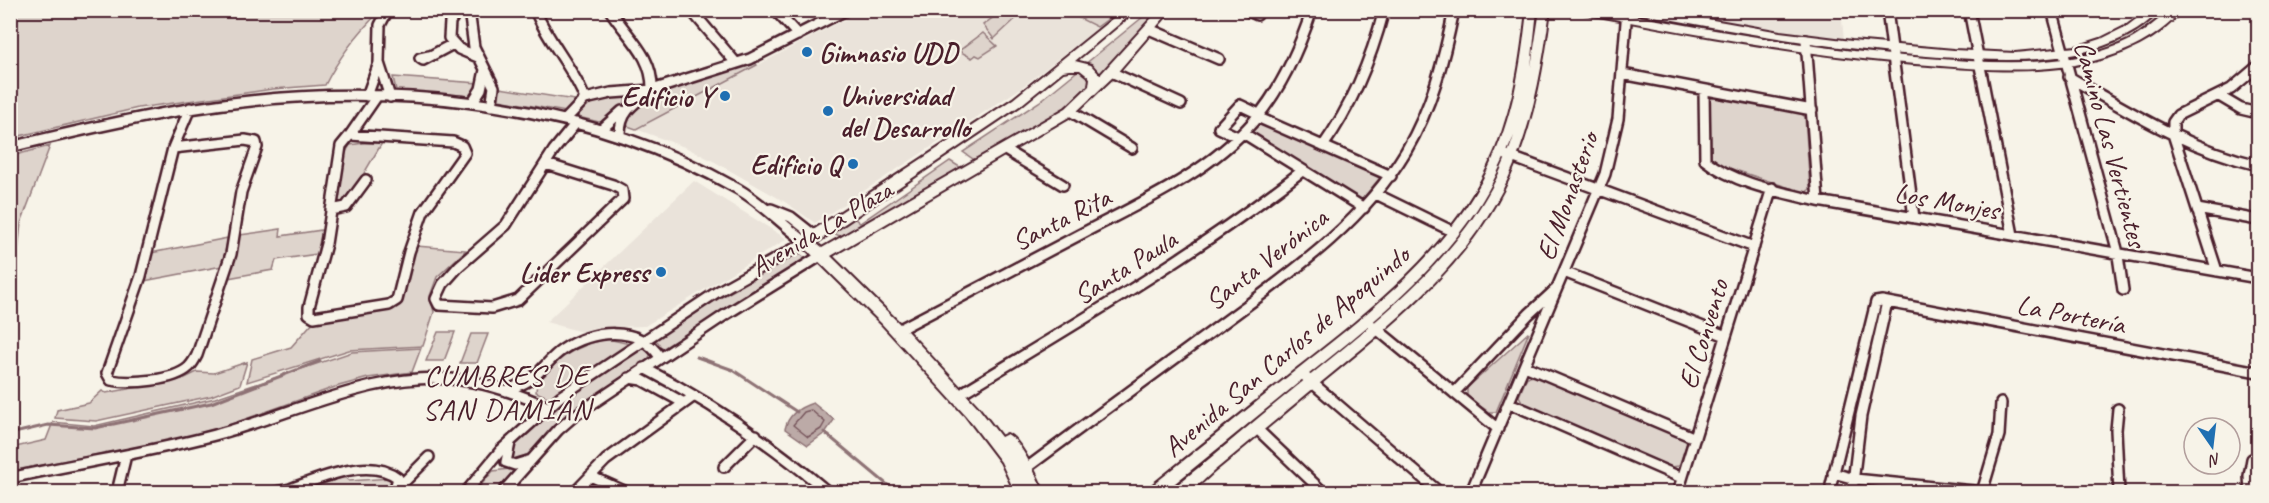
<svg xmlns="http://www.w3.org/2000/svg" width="2269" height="503" font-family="Caveat,sans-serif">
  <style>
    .built { fill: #eae3da }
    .green { fill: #ded4cc; stroke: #947a7c; stroke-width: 1.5 }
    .water { fill: #bcaaa7; stroke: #8e7275; stroke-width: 1.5 }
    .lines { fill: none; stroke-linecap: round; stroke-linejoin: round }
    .shore { stroke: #78575d; stroke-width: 1.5 }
    .stream { stroke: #8e7275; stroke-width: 3 }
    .minor-casing { stroke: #4a1f2b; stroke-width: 14 }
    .tertiary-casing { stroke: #4a1f2b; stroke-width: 4 }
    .secondary-casing { stroke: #4a1f2b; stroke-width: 4 }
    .minor { stroke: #f7f3e8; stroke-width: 9 }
    .tertiary { fill: #f7f3e8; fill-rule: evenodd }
    .secondary { fill: #f7f3e8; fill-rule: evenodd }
    .poi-dot { fill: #1f6fb2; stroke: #f7f3e8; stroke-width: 2 }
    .labels { text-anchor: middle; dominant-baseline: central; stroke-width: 4.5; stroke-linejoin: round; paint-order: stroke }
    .poi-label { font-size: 28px; font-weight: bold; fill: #4a1f2b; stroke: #f7f3e8; text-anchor: end }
    .street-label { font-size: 28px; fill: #4a1f2b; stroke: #f7f3e8 }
    .neighbourhood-label { font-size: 30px; letter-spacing: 1.5px; fill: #4a1f2b; stroke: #f7f3e8 }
  </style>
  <rect width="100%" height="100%" fill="#f7f3e8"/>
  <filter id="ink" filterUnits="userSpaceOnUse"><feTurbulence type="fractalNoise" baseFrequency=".0167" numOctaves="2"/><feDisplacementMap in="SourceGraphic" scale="12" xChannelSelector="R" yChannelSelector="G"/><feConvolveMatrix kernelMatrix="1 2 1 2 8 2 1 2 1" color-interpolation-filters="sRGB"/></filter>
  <g filter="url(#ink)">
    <!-- built -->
    <path class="built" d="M861,11H1119L1021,88L815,223L785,202L715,162L687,148L636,129Z
      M1682,11H1841L1844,40L1682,15Z
      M694,181L787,239L645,326L593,328L582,332L546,322Z"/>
    <!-- green -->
    <path class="green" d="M10,11H380C358,33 339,57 325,85L273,89L138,108L11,138Z
      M1002,11H1024L994,39L983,25Z
      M1086,11V10L1119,11L1097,27L1077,17Z
      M1147,11H1162L1099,75L1095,69L1084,65L1149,12Z
      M1600,11H1622L1814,45L2022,60L2072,55L2115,43L2143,27L2161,11H2170L2150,30L2120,46L2076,58L2036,63H1989L1844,52Z
      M983,33L997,46L980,57L976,55L972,58L959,51Z
      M754,62L757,65L636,129L622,124C637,90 719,72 754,62Z
      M1081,68L1087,70L1092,82L1069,107L976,161L963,152L1039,102Z
      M393,77L479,83L472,96L396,90Z
      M500,88L575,100L566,112L499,100Z
      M627,95L624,105L603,123L574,116C593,96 600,96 627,95Z
      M1717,97L1800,112L1805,117L1810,189L1805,193L1714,163L1711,159L1710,99Z
      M1261,123L1383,174L1359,203L1250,133Z
      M364,143H382L347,202L337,203L344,155L350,145Z
      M50,146L21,223L14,290L11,298V156Z
      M950,161L963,169L842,237L833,233L854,218L860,223Z
      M281,229L280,236L322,230L317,254L276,260L273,270L228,278L240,235Z
      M228,238L222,266L144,281L151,253Z
      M416,246L466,250L437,277L430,296L434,312L423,346L349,350L247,382L252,359L291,347L314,321L398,304L404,295Z
      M798,253L807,259L662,349L658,342L652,338C700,308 750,282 798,253Z
      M438,332H455L444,361H426Z
      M1529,332L1496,412H1489L1467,397V388Z
      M471,334H488L477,363H460Z
      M608,339L630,344L550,398L536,392L537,381C560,357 574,346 608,339Z
      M421,348L412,372L368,378L335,387L226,426L178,439L11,471V448L46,440L53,422L94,426L215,398L352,352Z
      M639,348L650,350V356L646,362C614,383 580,403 552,430C541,440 529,461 512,459L510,454L512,446L555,406Z
      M247,362L240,385L211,396L96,421L55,418L57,410L89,403L102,391L106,393L183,379L197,372L214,373Z
      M1537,376L1681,436L1687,443L1679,466L1671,467L1524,405L1519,396L1527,377Z
      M517,468L496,492H475L493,471Z
      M344,477L349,481L390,478L393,480L392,487L387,492H298Z"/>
    <!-- water -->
    <path class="water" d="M813,403L834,420L825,433L808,445L785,429C788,415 800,407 813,403Z"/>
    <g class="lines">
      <!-- shore -->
      <path class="shore" d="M811,410L825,422L821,429L808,437L793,425L804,412Z"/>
      <!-- stream -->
      <path class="stream" d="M697,357L733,370L797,412
        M824,432L896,492
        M10,434L48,425L95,428L211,403L320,361"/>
      <defs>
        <path id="minor" d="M458,10L450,22L449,38L459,49L478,57
          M469,10L474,47L494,87L491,106
          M535,10C548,42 573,67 585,99L565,120
          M610,10C627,37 653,55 652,90C634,103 619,112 620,136
          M691,10L736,63
          M775,10L798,35
          M1246,10L1257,15
          M1887,10L1914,218
          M1969,10L2013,235
          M2052,10L2117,249L2123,290
          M1149,29L1219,59
          M1806,40L1818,201
          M429,56L420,58L423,60L453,44
          M379,63L390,97
          M1111,72L1181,104
          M1622,74L1812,110
          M2069,77C2130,112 2189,149 2258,165
          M1704,90L1705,160C1735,184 1781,192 1818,201L2258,278
          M367,96L379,63L380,25L388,10
          M2219,96L2241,109L2258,113
          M585,99L611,93L652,90L750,59L846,10
          M472,103L481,89L485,70
          M1070,111L1132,148
          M1257,117L1391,176
          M601,130L622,111
          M1243,133L1364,208
          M350,135L453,142L462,146L465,153L423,212L409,252L397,300L389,305L314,317L309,314V307L326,244L341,146Z
          M350,135L377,96
          M1238,137L1219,128L1240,105L1259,114
          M245,140L256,142L257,147L241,192L231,254L197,355C195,359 192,364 189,367C174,381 130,384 111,380L107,373L141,276L173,148Z
          M14,146C70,133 126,119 183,110C369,79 571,94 738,189C764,204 782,225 806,242
          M1323,146C1353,104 1371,60 1384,10
          M173,148L190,108
          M1005,150L1063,185
          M1506,155L1754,247
          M546,164L613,185L622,190L623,199L518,300L492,308L439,305L436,299L443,284L459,266L506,225L554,150L576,123
          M1376,194L1454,232
          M771,209L791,217L815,236
          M2197,209L2258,220
          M331,210L346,207L366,180
          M2217,271L2173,134V122L2178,115L2231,89L2258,66
          M1564,272L1726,336
          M1367,321L1498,429
          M898,330C960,298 1021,265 1083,233C1142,202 1208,173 1253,122C1281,90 1299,49 1312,10
          M1525,366L1695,438
          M644,368C711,402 771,444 828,492
          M1301,373L1439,492
          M629,378L642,380L684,403
          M506,391C514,387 524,384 531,379C543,370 550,358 562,350C592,330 638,324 660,357
          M965,391C1080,321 1196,254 1302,171
          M1454,393L1529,314L1555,290
          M1509,403L1682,478
          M2118,409L2116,430L2119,492
          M1256,428L1323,492
          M510,443L506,462L515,465L528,461
          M724,467L756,435
          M1021,472C1084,425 1148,378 1211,332C1282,279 1360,228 1406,151C1432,107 1444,59 1454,10
          M1833,473L1855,479L1983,492
          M590,476L626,492
          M10,478C78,463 147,453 215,435C294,414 378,369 461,380C492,384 520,395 548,407
          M1831,485L1876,302L1882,301L2258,372
          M397,489L429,457
          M1852,491L1861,416L1887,302
          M117,492L126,455
          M276,492L290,489
          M289,492L290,489C320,478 369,456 398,478L394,492
          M466,492L501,450L561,396L717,292L806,242
          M503,492L558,430L574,416L725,315L822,255
          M575,492L606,460L694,396
          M1471,492L1605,174L1618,119L1627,10
          M1678,492L1772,188
          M1982,492L1999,435L2001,403
          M2250,492L2249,476L2252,459"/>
        <path id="tertiary" d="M1527,10H1537L1531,67L1540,10H1550C1543,63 1534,116 1514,165C1469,276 1364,344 1277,419C1256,436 1235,454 1214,471C1206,478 1198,487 1189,491C1185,494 1177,492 1171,492L1173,488C1219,452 1262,414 1307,378C1391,309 1479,243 1514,136C1503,161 1492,186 1477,209C1430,279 1363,331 1298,383C1253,420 1209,456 1164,492H1147L1149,488C1197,450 1244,412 1291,374C1365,316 1446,255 1488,169C1513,118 1521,66 1527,10Z
          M1578,10H1604C1711,30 1819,50 1927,58C1969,61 2012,65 2054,60C2080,58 2105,52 2128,41C2144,33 2155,21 2169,12C2172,10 2177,10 2182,10C2156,42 2114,58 2075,65C2027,73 1977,69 1929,65C1813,57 1698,35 1583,13Z
          M1631,10H1657L1780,32L1852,41L1954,50L2015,53L2076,47L2101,39L2127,26L2148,10H2160C2139,34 2106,47 2076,54C2031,63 1984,60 1939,57C1837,50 1736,32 1636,13Z"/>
        <path id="secondary" d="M1123,10H1136L1075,61L1091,65L1100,75L1159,10H1171L1115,75L1074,114L831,256L907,331L977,406L1001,437L1007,434C1021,440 1037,478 1044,492H1015L1001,462L966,416L881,323L799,242L801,238L1013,99ZM1069,70H1080L1090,78L1089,86L1066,108L822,248L816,243L1021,105L1063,71Z"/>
      </defs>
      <!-- minor casing -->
      <use href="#minor" class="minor-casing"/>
      <!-- tertiary casing -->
      <use href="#tertiary" class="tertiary-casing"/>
      <!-- secondary casing -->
      <use href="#secondary" class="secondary-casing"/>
      <!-- minor -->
      <use href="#minor" class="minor"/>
      <!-- tertiary -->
      <use href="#tertiary" class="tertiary"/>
      <!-- secondary -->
      <use href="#secondary" class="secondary"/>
    </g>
  </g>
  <!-- markers -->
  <g class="poi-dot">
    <circle cx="807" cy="52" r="6"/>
    <circle cx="725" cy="96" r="6"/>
    <circle cx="828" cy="111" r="6"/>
    <circle cx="853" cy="164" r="6"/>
    <circle cx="661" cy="272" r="6"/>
  </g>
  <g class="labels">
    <!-- poi labels -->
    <g class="poi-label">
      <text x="819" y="52" text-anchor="start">Gimnasio UDD</text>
      <text x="840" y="95" text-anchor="start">Universidad<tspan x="840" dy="32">del Desarrollo</tspan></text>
      <text x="713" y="96">Edificio Y</text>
      <text x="841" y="164">Edificio Q</text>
      <text x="649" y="272">Lider Express</text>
    </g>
    <!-- street labels -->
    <g class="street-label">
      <text transform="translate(2111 144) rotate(75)">Camino Las Vertientes</text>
      <text transform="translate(1567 196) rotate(-70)">El Monasterio</text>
      <text transform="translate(1947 201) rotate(10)">Los Monjes</text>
      <text transform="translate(1061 219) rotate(-27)">Santa Rita</text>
      <text transform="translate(821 228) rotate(-31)">Avenida La Plaza</text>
      <text transform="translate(1266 259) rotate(-38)">Santa Verónica</text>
      <text transform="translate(1125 267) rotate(-32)">Santa Paula</text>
      <text transform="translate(2071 314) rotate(11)">La Portería</text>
      <text transform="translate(1703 334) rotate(-73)">El Convento</text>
      <text transform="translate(1286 351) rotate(-40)">Avenida San Carlos de Apoquindo</text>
    </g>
    <!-- neighbourhood labels -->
    <g class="neighbourhood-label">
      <text x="507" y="375">CUMBRES DE<tspan x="507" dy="34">SAN DAMIÁN</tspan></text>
    </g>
  </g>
  <!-- margin -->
  <rect width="2269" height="503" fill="none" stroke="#f7f3e8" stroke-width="36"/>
  <rect x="18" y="18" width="2233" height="467" fill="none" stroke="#4a1f2b" stroke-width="2" filter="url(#ink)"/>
  <!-- north arrow -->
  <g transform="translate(2212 446) rotate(166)"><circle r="28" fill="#f7f3e8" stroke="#b29e9c" stroke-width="1.5"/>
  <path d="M0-4.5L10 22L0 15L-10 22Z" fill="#1f6fb2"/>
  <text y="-9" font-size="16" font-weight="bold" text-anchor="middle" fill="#4a1f2b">N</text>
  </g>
</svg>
